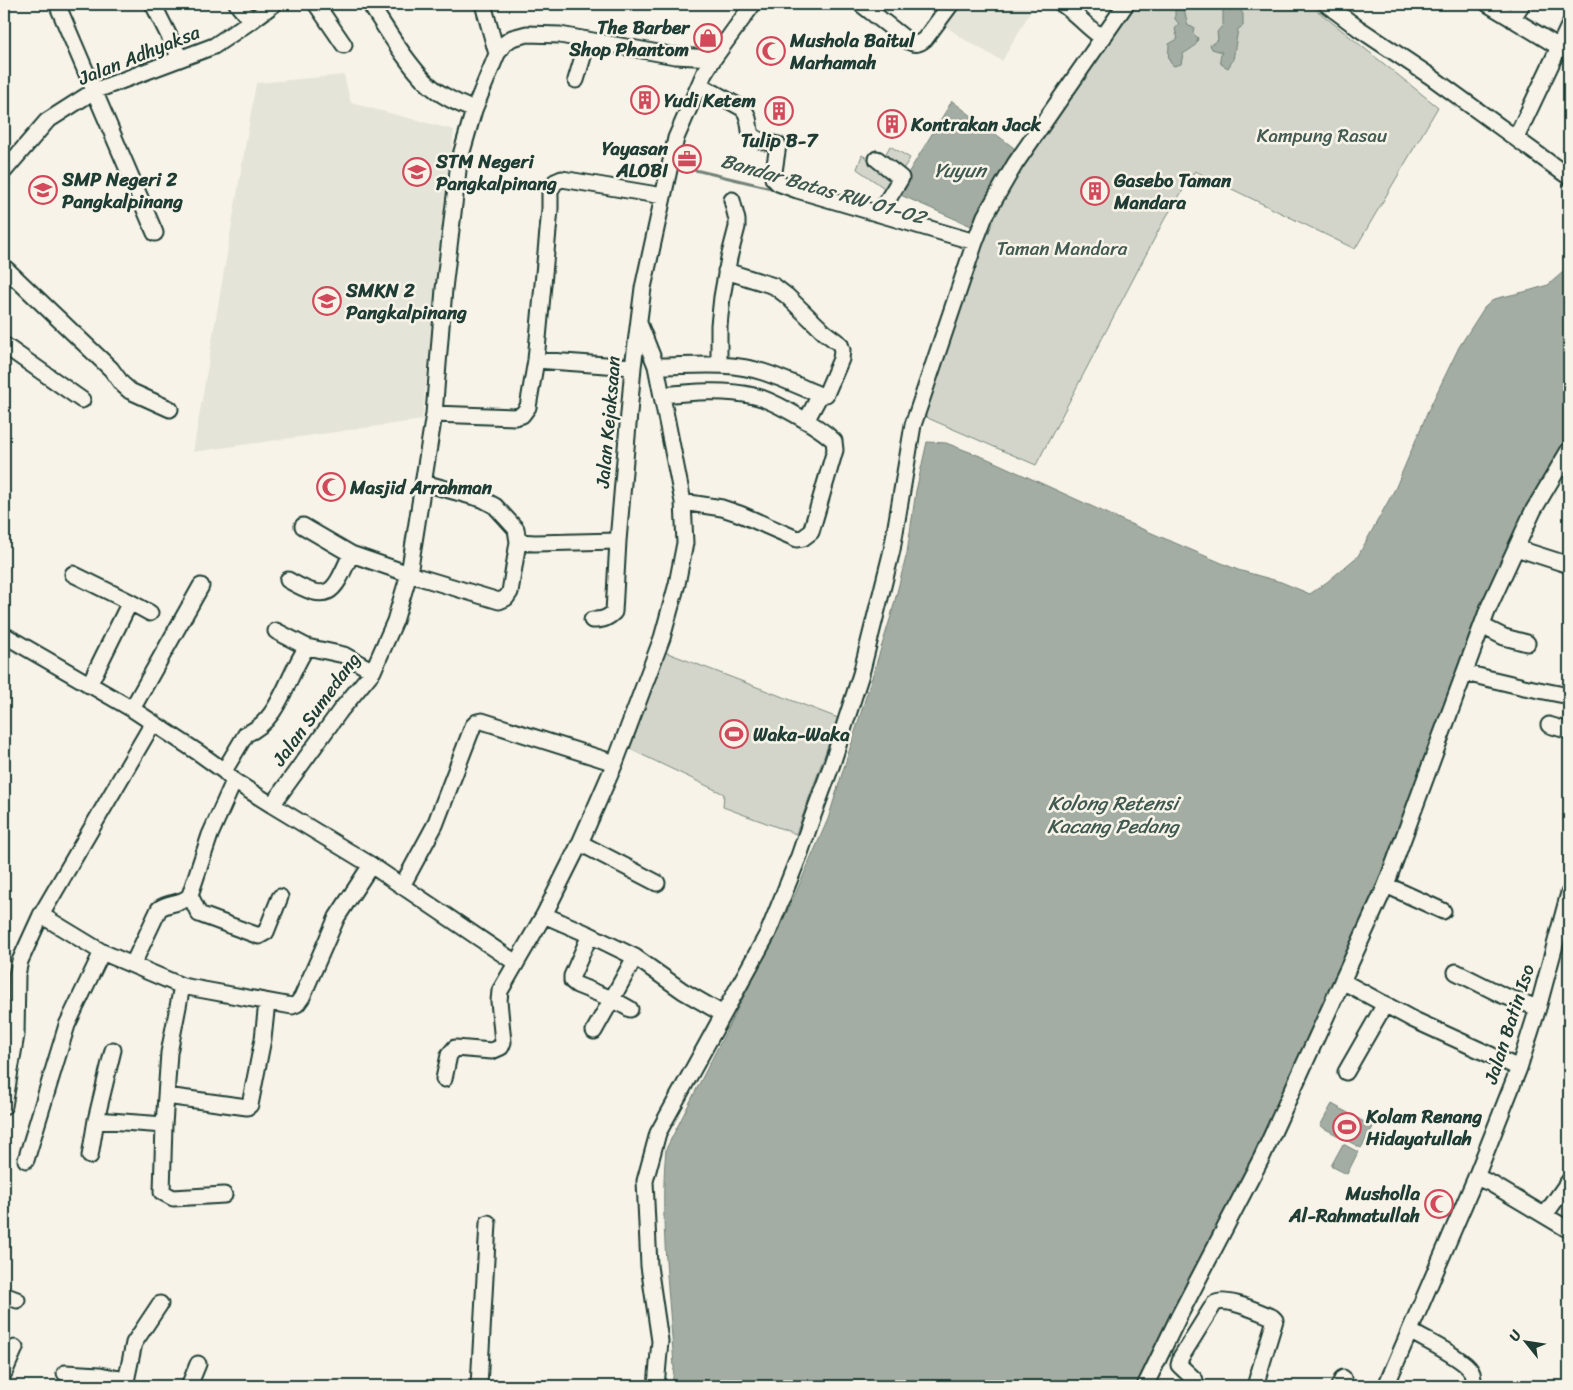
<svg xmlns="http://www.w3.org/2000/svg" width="1573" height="1390" font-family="Sriracha,sans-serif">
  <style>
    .built { fill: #e5e4d9 }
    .green { fill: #d3d5ca; stroke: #79897f }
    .water { fill: #a4ada3; stroke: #6f8077 }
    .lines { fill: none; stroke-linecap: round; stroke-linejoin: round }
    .stream { stroke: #6f8077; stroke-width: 3 }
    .minor-casing { stroke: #1f3d34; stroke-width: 19 }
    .minor { stroke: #f7f3e8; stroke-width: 15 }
    .labels { text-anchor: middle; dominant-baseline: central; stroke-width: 5; stroke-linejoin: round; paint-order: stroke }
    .poi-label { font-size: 19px; font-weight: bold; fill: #1f3d34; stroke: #f7f3e8; text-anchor: start }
    .street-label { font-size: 19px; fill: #1f3d34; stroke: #f7f3e8 }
    .park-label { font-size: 19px; fill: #435b52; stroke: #f7f3e8 }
    .water-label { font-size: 20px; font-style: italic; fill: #405950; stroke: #f7f3e8 }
  </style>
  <rect width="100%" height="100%" fill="#f7f3e8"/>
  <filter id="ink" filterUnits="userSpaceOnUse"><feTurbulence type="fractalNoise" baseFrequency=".02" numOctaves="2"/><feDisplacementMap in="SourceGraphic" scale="10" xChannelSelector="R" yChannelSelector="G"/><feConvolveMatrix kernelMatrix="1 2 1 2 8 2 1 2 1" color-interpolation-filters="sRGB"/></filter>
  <g filter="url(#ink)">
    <!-- built -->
    <path class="built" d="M925,4H1035L1002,61L962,38L936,19Z
      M344,75L351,103L454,130L422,420L193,452L256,83Z"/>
    <!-- green -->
    <path class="green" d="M1131,4H1309L1438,107L1355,249L1195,171L1163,222L1036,465L930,419L925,416V410L974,254L1012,175Z
      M890,146L910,158L900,174L881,163Z
      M862,155L899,178L890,192L857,169Z
      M665,652L838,718L796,834L723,807L724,794L630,749Z"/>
    <!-- water -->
    <path class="water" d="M1179,4H1183L1188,26L1194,27L1193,33L1198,38C1197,47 1190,49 1183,54L1181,64L1174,66C1166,61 1169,52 1169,44L1178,39L1175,29L1179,24L1175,19V8Z
      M1228,5L1239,8L1243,14V26L1238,29L1233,60L1228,68L1221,64L1220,58L1222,52L1212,49L1210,45L1218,40L1217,32L1223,25V10Z
      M952,101L1018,151L978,229L896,193Z
      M1569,267V435L1530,508L1369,905L1278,1110L1140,1386H672L674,1368C670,1295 659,1222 666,1149L790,906L828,819L891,616L907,553L916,491L927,442L946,443L988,459L1126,522L1238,570L1281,582L1310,594L1327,582L1358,556L1395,489L1429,409L1459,347L1484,308L1494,299L1528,291L1548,285Z
      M1332,1104L1373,1127L1361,1148L1320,1126Z
      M1343,1144L1358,1152L1347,1174L1331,1166Z"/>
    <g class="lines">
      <!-- stream -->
      <path class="stream" d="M674,165L775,189"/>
      <defs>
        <path id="minor" d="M57,4L155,233
          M153,4L180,58
          M237,4L251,21
          M316,4L344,45
          M370,4C385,27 412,72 433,88C445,98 460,104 474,110
          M483,4L497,54
          M861,4L908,41C915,45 919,44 925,39L951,4
          M1062,4C1077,14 1087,28 1103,38
          M1326,4L1358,28L1430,76L1569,177
          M1488,4L1559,47
          M1512,19L1522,4
          M576,80L588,40
          M700,85L742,108C753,118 746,132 754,137C760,142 771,143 778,145L773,178L778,183L797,190L975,242
          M1516,138L1569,26
          M877,159L901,178L879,214
          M4,171L47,121L94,91L214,46L251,21L274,4
          M4,267L111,369L122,384L130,391L170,409
          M4,345L82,400
          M536,360L633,367
          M719,365V325L722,297L729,258L737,227V220L732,200
          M656,366C691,366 729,361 763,372C782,378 801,387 820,395L826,394L841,359L842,350L840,344L824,332L787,296L774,286L726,271
          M662,395C692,392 724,389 754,396C769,399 783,408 796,415C810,423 823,430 834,441L835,450L811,532L803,538L797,539L740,514L722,508L683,502
          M434,414L515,417L522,415L528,407L536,360L550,209V191L555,182L562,179L663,196
          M806,421L820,395
          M424,483L482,499L495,506L516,529L518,542
          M303,526L351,554L409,574L499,601L506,598L510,592L518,542L535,543L618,541L633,367L643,288L676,138L704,74L714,58
          M1516,548L1569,565
          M73,574L130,602L89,685
          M288,580C330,604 333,594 351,554
          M130,602L150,613
          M592,620C602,620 607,619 614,612L618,541
          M1482,626L1504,637L1527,643
          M276,631L307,647
          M4,635L132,709L199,753L224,771L234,781L272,805L340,711L373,671L395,621L409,574L434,414L444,289L459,162L474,110L497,54L504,44L512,38L527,34L560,35L675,56L714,58L753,4
          M1465,673L1524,687L1569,696
          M132,709L201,586
          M1549,725L1569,731
          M224,771L246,734C280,721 287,675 307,647L344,655L373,671
          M272,805L371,865L516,963
          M580,843L657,883
          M1386,885L1443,911
          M402,886L435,825L473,726L477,722L482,721L615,763
          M190,895L199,914L259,936L266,932L280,897
          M41,915L102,952L182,986L292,1006L297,1004L302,997L337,917L371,865
          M544,915L590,935L635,957L683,991L723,1014
          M590,935L572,976V981L577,985L612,999L594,1031
          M133,964L159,909C169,901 183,905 190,895L210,835L234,781
          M1456,972L1502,995L1538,1008
          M1342,981L1412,1019L1519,1068
          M182,986L169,1053L164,1125L162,1192L173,1198L224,1195
          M630,1009L612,999L635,957
          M1346,1072L1385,1004
          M444,1079L449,1055L455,1048L492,1051L501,1047L503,1042L499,1001L500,991L544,915L580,843L615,763L662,638L677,584L685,543L683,502L656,366L639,323
          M166,1096L247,1107L250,1105L263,1039L267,1002
          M4,1106L16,1035L17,975L20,961L41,915L153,723
          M96,1120L164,1125
          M90,1156L96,1120L113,1050
          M26,1160L67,1025L102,952
          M1476,1177L1490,1183L1569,1230
          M1545,1215L1569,1181
          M4,1295L17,1300
          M1410,1331C1424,1340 1464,1358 1471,1371C1474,1376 1473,1382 1470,1386
          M4,1373L15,1348
          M65,1373L100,1375L126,1380
          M125,1386L134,1343L160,1304
          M189,1386L198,1364
          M479,1386L488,1223
          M656,1386L660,1341L649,1266L645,1181L658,1133L768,933L799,856L811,821L832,764L861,674L892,550L913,425L975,242L985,216L1015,164L1126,4
          M1145,1386L1178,1318L1262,1157L1386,885L1488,609L1533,511L1569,450
          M1195,1386V1380L1179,1365L1181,1357L1214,1304C1225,1296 1259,1312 1272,1317L1275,1320L1255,1386
          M1339,1386L1343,1378
          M1386,1386L1476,1177L1519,1068L1538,1008L1569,893"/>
      </defs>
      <!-- minor casing -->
      <use href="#minor" class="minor-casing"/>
      <!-- minor -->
      <use href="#minor" class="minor"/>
    </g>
  </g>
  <!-- icons -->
  <defs>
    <symbol id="shop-ring" viewBox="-11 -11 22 22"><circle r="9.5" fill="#f7f3e8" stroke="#d1495b" stroke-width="1.5"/><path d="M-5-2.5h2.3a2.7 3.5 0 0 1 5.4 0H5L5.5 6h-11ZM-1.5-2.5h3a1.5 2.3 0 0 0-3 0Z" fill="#d1495b"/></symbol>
    <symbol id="mosque-ring" viewBox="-11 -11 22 22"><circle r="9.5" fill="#f7f3e8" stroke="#d1495b" stroke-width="1.5"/><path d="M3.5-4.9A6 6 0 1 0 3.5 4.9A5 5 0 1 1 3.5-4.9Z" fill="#d1495b"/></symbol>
    <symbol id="building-ring" viewBox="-11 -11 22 22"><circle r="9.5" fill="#f7f3e8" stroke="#d1495b" stroke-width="1.5"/><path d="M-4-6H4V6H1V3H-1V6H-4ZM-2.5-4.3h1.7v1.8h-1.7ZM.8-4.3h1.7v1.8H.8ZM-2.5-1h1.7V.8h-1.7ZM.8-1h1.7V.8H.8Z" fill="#d1495b"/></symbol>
    <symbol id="office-ring" viewBox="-11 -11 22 22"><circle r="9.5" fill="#f7f3e8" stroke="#d1495b" stroke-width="1.5"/><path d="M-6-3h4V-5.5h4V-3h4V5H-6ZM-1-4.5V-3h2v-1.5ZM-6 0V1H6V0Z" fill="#d1495b"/></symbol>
    <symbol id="school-ring" viewBox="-11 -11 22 22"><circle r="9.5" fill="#f7f3e8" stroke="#d1495b" stroke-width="1.5"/><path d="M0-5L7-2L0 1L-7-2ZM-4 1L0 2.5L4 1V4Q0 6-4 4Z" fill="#d1495b"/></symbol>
    <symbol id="stadium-ring" viewBox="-11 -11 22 22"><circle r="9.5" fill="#f7f3e8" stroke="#d1495b" stroke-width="1.5"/><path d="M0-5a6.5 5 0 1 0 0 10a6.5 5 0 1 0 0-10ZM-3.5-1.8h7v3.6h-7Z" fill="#d1495b"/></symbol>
  </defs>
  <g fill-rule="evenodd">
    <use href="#shop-ring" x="692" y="22" width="32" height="32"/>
    <use href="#mosque-ring" x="755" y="35" width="32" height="32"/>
    <use href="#building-ring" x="629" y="84" width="32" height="32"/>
    <use href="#building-ring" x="763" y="95" width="32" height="32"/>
    <use href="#building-ring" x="876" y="108" width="32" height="32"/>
    <use href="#office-ring" x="671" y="143" width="32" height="32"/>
    <use href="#school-ring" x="401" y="156" width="32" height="32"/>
    <use href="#school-ring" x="27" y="174" width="32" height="32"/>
    <use href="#building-ring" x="1079" y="175" width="32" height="32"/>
    <use href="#school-ring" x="311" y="285" width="32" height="32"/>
    <use href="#mosque-ring" x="315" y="471" width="32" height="32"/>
    <use href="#stadium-ring" x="718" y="718" width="32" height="32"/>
    <use href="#stadium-ring" x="1331" y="1111" width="32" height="32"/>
    <use href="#mosque-ring" x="1423" y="1188" width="32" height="32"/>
  </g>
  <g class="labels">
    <!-- poi labels -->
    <g class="poi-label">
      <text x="689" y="27" text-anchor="end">The Barber<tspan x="689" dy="22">Shop Phantom</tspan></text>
      <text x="790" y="40">Mushola Baitul<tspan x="790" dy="22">Marhamah</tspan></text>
      <text x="664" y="100">Yudi Ketem</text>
      <text x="911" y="124">Kontrakan Jack</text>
      <text x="779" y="140" text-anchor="middle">Tulip B-7</text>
      <text x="668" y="148" text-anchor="end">Yayasan<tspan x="668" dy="22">ALOBI</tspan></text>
      <text x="436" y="161">STM Negeri<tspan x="436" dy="22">Pangkalpinang</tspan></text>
      <text x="62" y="179">SMP Negeri 2<tspan x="62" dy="22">Pangkalpinang</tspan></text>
      <text x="1114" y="180">Gasebo Taman<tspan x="1114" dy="22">Mandara</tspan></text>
      <text x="346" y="290">SMKN 2<tspan x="346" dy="22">Pangkalpinang</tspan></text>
      <text x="350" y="487">Masjid Arrahman</text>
      <text x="753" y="734">Waka-Waka</text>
      <text x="1366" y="1116">Kolam Renang<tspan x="1366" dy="22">Hidayatullah</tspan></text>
      <text x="1420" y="1193" text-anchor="end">Musholla<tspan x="1420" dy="22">Al-Rahmatullah</tspan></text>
    </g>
    <!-- street labels -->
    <g class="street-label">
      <text transform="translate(139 55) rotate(-22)">Jalan Adhyaksa</text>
      <text transform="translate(608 422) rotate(-85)">Jalan Kejaksaan</text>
      <text transform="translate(316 709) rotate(-54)">Jalan Sumedang</text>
      <text transform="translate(1509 1024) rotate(-72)">Jalan Batin Iso</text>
    </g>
    <!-- park labels -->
    <g class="park-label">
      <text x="1322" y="135">Kampung Rasau</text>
      <text x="1062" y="248">Taman Mandara</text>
    </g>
    <!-- water labels -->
    <g class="water-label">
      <text x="960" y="170">Yuyun</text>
      <text transform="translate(823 189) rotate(16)">Bandar Batas RW 01-02</text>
      <text x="1113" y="803">Kolong Retensi<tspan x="1113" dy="23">Kacang Pedang</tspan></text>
    </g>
  </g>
  <!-- margin -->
  <rect width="1573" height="1390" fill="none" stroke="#f7f3e8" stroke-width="20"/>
  <rect x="10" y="10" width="1553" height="1370" fill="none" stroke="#1f3d34" stroke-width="2" filter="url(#ink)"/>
  <!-- north arrow -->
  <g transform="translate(1526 1342) rotate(300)" stroke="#f7f3e8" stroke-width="4" paint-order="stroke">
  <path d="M0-4L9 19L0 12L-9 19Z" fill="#1f3d34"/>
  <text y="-8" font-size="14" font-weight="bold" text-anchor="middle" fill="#1f3d34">U</text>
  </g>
</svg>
